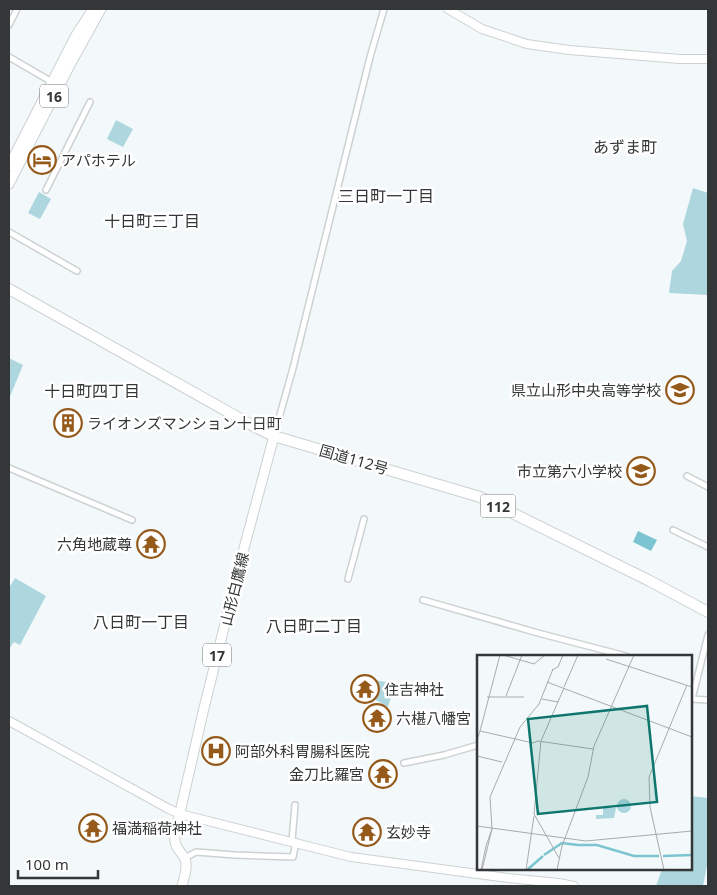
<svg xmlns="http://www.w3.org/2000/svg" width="717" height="895" font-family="'Noto Sans','Noto Sans JP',sans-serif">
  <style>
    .green { fill: #add6de }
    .water { fill: #7dc4d2 }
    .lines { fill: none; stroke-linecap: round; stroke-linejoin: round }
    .street-casing { stroke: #ccd1d2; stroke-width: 8 }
    .secondary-casing { stroke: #ccd1d2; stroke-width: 10 }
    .primary-casing { stroke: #ccd1d2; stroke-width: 11 }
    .highway-casing { stroke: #ccd1d2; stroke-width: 12 }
    .street { stroke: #fff; stroke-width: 5 }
    .secondary { stroke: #fff; stroke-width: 8 }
    .primary { stroke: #fff; stroke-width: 9 }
    .highway { stroke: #fff; stroke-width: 10 }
    .labels { text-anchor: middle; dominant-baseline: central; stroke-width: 5; stroke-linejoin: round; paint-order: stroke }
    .shield { fill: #fff; stroke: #717373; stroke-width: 1 }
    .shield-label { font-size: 14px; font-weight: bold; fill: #343737 }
    .poi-label { font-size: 15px; fill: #343737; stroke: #fff; text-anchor: start }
    .street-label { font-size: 15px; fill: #343737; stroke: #fff }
    .neighbourhood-label { font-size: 16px; fill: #343737; stroke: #fff }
    .inset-river { fill: none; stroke: #7dc4d2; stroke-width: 2.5 }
    .inset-road { fill: none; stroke: #a7abac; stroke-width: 1 }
    .view { fill: #0f766e; fill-opacity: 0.15; stroke: #0f766e; stroke-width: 2.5 }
    .inset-edge { fill: none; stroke: #343737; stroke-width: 2.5 }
  </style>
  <rect width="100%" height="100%" fill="#f3f9fa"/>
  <!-- green -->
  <path class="green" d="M116,120L133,129L123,147L107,139Z
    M693,188L708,193V295L669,293L672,271L681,261L687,241L683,224Z
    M39,192L51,199L40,219L28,213Z
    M9,358L23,365L9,399Z
    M15,578L46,596L20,645L14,642L9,649V588Z
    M372,680L395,683L388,707L369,696Z
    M691,796L708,798V861L703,886H656L662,869H691Z"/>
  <!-- water -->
  <path class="water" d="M638,531L657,540L651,551L633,542Z"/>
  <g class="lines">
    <defs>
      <path id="street" d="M9,25L17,9
        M9,57L52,82
        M46,190L90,102
        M9,232L77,271
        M274,436L293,368L370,57L384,9
        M9,468L132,520
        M687,476L708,487
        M673,530L708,547
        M348,579L364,519
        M423,600L538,633L626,656
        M691,699L708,700
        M692,699L708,635
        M404,763L444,755L478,745
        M292,841L295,805
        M185,858L196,852L235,855L293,857L296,842"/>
      <path id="secondary" d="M448,9L482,29L527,44L569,50L680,59H708
        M9,721L169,809L180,814L351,857L508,878L559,883L574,886"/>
      <path id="primary" d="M9,166L76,35L93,9
        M9,184L71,63L101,9
        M182,886C184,878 189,865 184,857C178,848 174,847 175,834L204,708L239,567L274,436"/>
      <path id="highway" d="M9,289L255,427L274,436L480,497L648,580L708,612"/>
    </defs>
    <!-- street casing -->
    <use href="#street" class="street-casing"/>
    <!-- secondary casing -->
    <use href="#secondary" class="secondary-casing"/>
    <!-- primary casing -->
    <use href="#primary" class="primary-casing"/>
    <!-- highway casing -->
    <use href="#highway" class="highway-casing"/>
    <!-- street -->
    <use href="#street" class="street"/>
    <!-- secondary -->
    <use href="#secondary" class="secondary"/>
    <!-- primary -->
    <use href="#primary" class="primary"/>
    <!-- highway -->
    <use href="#highway" class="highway"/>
  </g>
  <!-- icons -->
  <defs>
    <symbol id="hotel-ring" viewBox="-11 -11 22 22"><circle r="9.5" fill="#fff" stroke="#95591a" stroke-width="1.5"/><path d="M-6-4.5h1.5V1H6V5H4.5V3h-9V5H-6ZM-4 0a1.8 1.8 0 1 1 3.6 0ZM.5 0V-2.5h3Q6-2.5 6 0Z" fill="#95591a"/></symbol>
    <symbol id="school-ring" viewBox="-11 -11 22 22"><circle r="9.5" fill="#fff" stroke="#95591a" stroke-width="1.5"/><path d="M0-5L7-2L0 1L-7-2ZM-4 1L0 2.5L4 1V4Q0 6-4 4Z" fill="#95591a"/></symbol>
    <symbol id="building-ring" viewBox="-11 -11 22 22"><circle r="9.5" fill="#fff" stroke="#95591a" stroke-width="1.5"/><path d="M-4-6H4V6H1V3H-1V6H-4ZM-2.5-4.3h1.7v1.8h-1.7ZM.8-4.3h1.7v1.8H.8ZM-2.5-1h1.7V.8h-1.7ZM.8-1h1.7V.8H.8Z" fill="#95591a"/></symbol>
    <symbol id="temple-ring" viewBox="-11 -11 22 22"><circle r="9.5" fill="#fff" stroke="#95591a" stroke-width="1.5"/><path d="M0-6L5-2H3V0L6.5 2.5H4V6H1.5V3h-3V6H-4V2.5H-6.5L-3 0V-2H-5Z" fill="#95591a"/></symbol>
    <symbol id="hospital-ring" viewBox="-11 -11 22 22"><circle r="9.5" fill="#fff" stroke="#95591a" stroke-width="1.5"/><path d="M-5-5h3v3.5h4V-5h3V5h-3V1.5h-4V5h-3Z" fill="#95591a"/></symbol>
  </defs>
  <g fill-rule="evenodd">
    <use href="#hotel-ring" x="26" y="144" width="32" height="32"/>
    <use href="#school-ring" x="664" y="374" width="32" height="32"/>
    <use href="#building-ring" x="52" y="407" width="32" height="32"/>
    <use href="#school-ring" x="625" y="455" width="32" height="32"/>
    <use href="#temple-ring" x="135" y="528" width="32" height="32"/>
    <use href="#temple-ring" x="349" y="673" width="32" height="32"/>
    <use href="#temple-ring" x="361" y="702" width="32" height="32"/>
    <use href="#hospital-ring" x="200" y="735" width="32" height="32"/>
    <use href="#temple-ring" x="367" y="758" width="32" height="32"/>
    <use href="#temple-ring" x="77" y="812" width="32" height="32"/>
    <use href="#temple-ring" x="351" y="816" width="32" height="32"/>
  </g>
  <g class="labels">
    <!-- shield labels -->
    <g class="shield">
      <rect x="40" y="84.5" width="28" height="23" rx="4"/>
      <rect x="480.5" y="494.5" width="35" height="23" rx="4"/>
      <rect x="203" y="643.5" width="28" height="23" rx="4"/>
    </g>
    <g class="shield-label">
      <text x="54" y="96">16</text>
      <text x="498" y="506">112</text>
      <text x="217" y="655">17</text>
    </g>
    <!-- poi labels -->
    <g class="poi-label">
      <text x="61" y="160">アパホテル</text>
      <text x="661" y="390" text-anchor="end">県立山形中央高等学校</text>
      <text x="87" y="423">ライオンズマンション十日町</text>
      <text x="622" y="471" text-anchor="end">市立第六小学校</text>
      <text x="132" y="544" text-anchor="end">六角地蔵尊</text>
      <text x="384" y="689">住吉神社</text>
      <text x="396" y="718">六椹八幡宮</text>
      <text x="235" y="751">阿部外科胃腸科医院</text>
      <text x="364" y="774" text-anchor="end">金刀比羅宮</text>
      <text x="112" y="828">福満稲荷神社</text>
      <text x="386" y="832">玄妙寺</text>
    </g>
    <!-- street labels -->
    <g class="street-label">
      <text transform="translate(354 459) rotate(16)">国道112号</text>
      <text transform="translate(234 589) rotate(-76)">山形白鷹線</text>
    </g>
    <!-- neighbourhood labels -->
    <g class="neighbourhood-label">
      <text x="625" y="147">あずま町</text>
      <text x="386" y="196">三日町一丁目</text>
      <text x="152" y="221">十日町三丁目</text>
      <text x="92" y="391">十日町四丁目</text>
      <text x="141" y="622">八日町一丁目</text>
      <text x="314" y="626">八日町二丁目</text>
    </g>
  </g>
  <!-- overview -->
  <g transform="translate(477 655)">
    <rect width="215" height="215" fill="#f3f9fa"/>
    <path d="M140 151a7 7 0 1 1 14 0a7 7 0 1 1-14 0ZM126,153H139L137,163L119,164V160H126Z" fill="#add6de"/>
    <path class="inset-river" d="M101,190H120L157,201H182M67,200L85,188L101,190M186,201L215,200M50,215L66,201"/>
    <path class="inset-road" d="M26,0L57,9L68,0M129,4L215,32M75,15L81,12L86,0M70,27L215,82M87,32L101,0M29,41L45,0M10,42H47M65,44L81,47M3,76L23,0M0,85L3,76L56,88L61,86L116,94M0,101L25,107M0,171L109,186L215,176M15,174L13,142L43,72L62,49L76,14M82,203L57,159L64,86L87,33M4,215L9,191L15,174L5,215M49,215L57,161M80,215L85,191L111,122L117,91L157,0M187,215L173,152L172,122L210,30"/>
    <path class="view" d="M170,51L180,147L61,159L51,64Z"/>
    <rect width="215" height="215" class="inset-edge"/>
  </g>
  <!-- border -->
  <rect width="717" height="895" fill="none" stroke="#343737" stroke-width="20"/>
  <!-- scale -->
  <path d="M18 870v8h80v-8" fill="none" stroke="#343737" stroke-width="2.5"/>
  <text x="25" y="870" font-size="15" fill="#343737" stroke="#ffffff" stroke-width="4" paint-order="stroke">100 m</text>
</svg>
